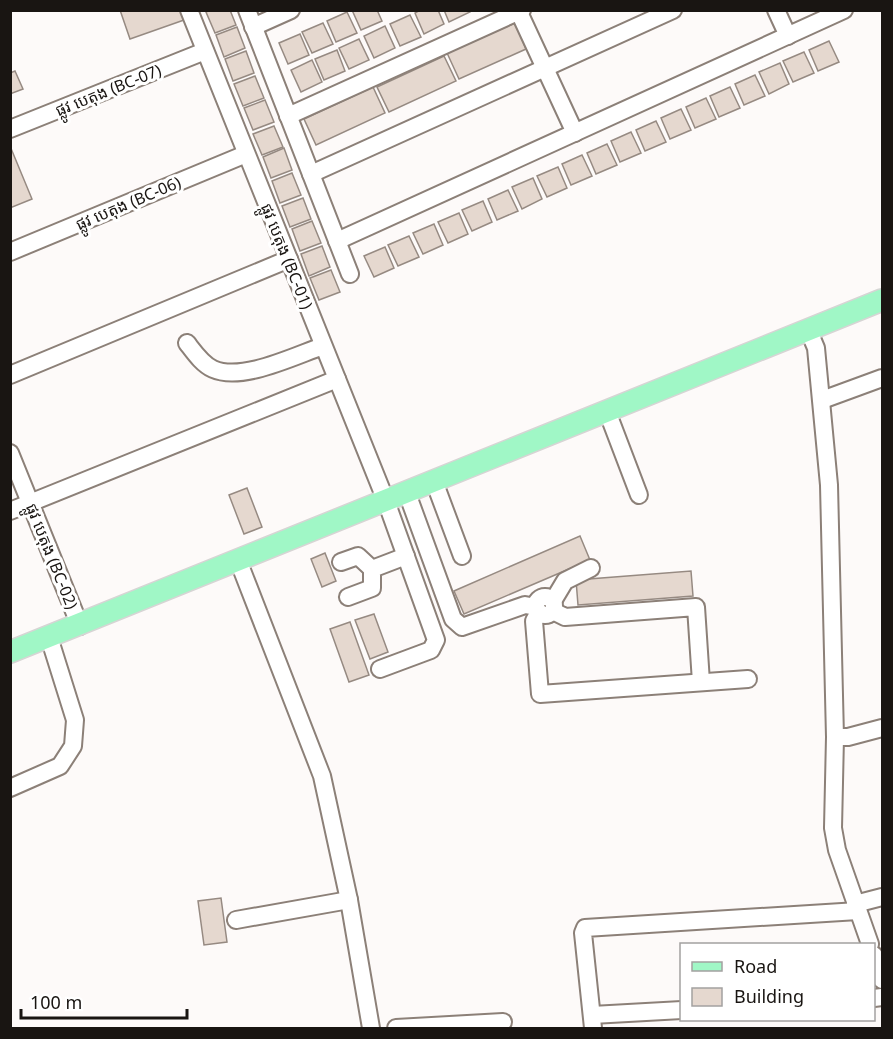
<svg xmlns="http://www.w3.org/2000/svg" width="893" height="1039" font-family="Georgia,'Noto Sans Khmer',serif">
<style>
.building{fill:#e5d8cf;stroke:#968a82;stroke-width:1.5}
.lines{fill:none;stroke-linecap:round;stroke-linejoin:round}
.minor-casing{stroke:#8c8078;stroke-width:20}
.major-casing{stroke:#d6d5d4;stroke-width:24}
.minor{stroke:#fff;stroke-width:16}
.major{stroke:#a0f7c6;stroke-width:21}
.labels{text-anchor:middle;stroke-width:6;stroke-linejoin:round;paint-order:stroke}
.street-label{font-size:16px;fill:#191512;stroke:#fff}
</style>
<rect width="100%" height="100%" fill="#fdfaf9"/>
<g class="building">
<polygon points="120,10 180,10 184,20 130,39"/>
<polygon points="210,10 230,10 236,25 215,33 206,12"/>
<polygon points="352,10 377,10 382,21 361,30"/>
<polygon points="420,10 438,10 444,24 424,34 415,13"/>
<polygon points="444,10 469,10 470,12 449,22"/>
<polygon points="347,12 357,33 336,42 327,21"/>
<polygon points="410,15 421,37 400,46 390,24"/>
<polygon points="323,23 333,44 312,53 302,32"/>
<polygon points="515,23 526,49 459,79 447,53"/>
<polygon points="385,26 395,48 374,58 364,36"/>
<polygon points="237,27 245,48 224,57 216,35"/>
<polygon points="300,34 309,55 288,64 279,43"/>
<polygon points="359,39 369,60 349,69 339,48"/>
<polygon points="829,41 839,62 818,71 809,50"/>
<polygon points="337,50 345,71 324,80 315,59"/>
<polygon points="246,51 254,73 233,81 225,59"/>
<polygon points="804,52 814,73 793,82 783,61"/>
<polygon points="444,56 456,81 389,112 377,87"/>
<polygon points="312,60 322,82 301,92 291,70"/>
<polygon points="780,63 789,84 769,94 759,72"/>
<polygon points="15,71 23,89 10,94 10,73"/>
<polygon points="755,75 765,96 744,105 735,84"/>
<polygon points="255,76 264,98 243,106 234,84"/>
<polygon points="373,87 385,113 316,145 304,119"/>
<polygon points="730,87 740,108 719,117 710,96"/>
<polygon points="706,98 716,119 695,128 686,107"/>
<polygon points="265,100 274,122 253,130 244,108"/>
<polygon points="681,109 691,130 670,139 661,118"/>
<polygon points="656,121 666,142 645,151 636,130"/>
<polygon points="274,126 283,147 262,155 253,134"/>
<polygon points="631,132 641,153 620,162 611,141"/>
<polygon points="607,144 617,165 596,174 587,153"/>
<polygon points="10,146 32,199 10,208"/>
<polygon points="284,148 292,170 271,178 263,157"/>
<polygon points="582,155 592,176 571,185 562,164"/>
<polygon points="558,167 567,188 547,197 537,176"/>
<polygon points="292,173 301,195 280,203 272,181"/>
<polygon points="533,178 542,199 522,209 512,187"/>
<polygon points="508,190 518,211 497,220 488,199"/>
<polygon points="303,198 311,219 290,227 282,206"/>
<polygon points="483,201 492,222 472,231 462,210"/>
<polygon points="459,213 468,234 448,243 438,222"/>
<polygon points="312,221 321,243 300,251 292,229"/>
<polygon points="434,224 443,245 423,254 413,233"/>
<polygon points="409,236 419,257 398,266 388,245"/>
<polygon points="322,246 330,267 309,276 301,254"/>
<polygon points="385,247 394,268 374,277 364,256"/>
<polygon points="331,270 340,292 319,300 310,278"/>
<polygon points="247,488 262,527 244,534 229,495"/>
<polygon points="580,536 590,560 464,614 454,591"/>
<polygon points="325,553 336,581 322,587 311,559"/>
<polygon points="691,571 693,596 578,605 576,580"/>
<polygon points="374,614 388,652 370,659 355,620"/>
<polygon points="350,622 369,675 349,682 330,629"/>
<polygon points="221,898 227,942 204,945 198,901"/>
</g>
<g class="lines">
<defs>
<g id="minor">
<polyline points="189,10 386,501 436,640 431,650 380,669"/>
<polyline points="247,10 350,274"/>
<polyline points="518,10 575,133"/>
<polyline points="776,10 788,36"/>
<polyline points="253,27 291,10"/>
<polyline points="288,116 522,10"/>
<polyline points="10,129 205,51"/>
<polyline points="311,174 673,10"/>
<polyline points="337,241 844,10"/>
<polyline points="10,252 246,154"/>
<polyline points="808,329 816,348 829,485 835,737 833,828 837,850 870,944"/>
<path d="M187 343C194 352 202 364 213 369 242 382 294 356 323 346"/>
<polyline points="10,375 289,259"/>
<polyline points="822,400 882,378"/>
<polyline points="607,411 639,495"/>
<polyline points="10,453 80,626"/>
<polyline points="434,481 462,556"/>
<polyline points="407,493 453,619 462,627 525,605 536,607"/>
<polyline points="10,511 337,379"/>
<polyline points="238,560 322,776 349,900 371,1028"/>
<polyline points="341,562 358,556 372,569"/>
<polyline points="348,597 372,588 372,569 406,556"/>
<circle cx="545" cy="606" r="9"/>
<polyline points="553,601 565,581 591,568"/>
<polyline points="553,611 565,617 696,607 701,682"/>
<polyline points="539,612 534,621 540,694 748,679"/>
<polyline points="835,737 848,737 882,728"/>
<polyline points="10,788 60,766 73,746 75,720 49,637"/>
<polyline points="855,904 882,897"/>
<polyline points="236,920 349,900"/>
<polyline points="874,955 882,980"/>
<polyline points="874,998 882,997"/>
<polyline points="592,1015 682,1010"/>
<polyline points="396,1028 503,1022"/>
<polyline points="593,1028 583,933 585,928 858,911"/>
</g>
<polyline id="major" points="10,652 882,300"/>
</defs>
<use href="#minor" class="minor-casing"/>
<use href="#major" class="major-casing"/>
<use href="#minor" class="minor"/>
<use href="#major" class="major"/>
</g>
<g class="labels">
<g class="street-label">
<text transform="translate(108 90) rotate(-22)" y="6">ផ្លូវ បេតុង (BC-07)</text>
<text transform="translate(128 203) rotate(-23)" y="6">ផ្លូវ បេតុង (BC-06)</text>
<text transform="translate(287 256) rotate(68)" y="6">ផ្លូវ បេតុង (BC-01)</text>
<text transform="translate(52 556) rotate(68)" y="6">ផ្លូវ បេតុង (BC-02)</text>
</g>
</g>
<rect width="893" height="1039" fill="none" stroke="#191512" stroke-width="24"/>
<rect x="680" y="943" width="195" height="78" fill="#ffffff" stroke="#a3a1a0" stroke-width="1.5"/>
<rect x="692" y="962" width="30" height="9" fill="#a0f7c6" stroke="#a3a1a0" stroke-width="1.5"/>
<text x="734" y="973" font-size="18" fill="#191512">Road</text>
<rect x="692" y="988" width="30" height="18" fill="#e5d8cf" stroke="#a3a1a0" stroke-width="1.5"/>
<text x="734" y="1003" font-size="18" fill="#191512">Building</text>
<path d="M21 1009v9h166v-9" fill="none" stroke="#191512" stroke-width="3"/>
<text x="30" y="1009" font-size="18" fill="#191512" stroke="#ffffff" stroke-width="4.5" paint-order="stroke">100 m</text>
</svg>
